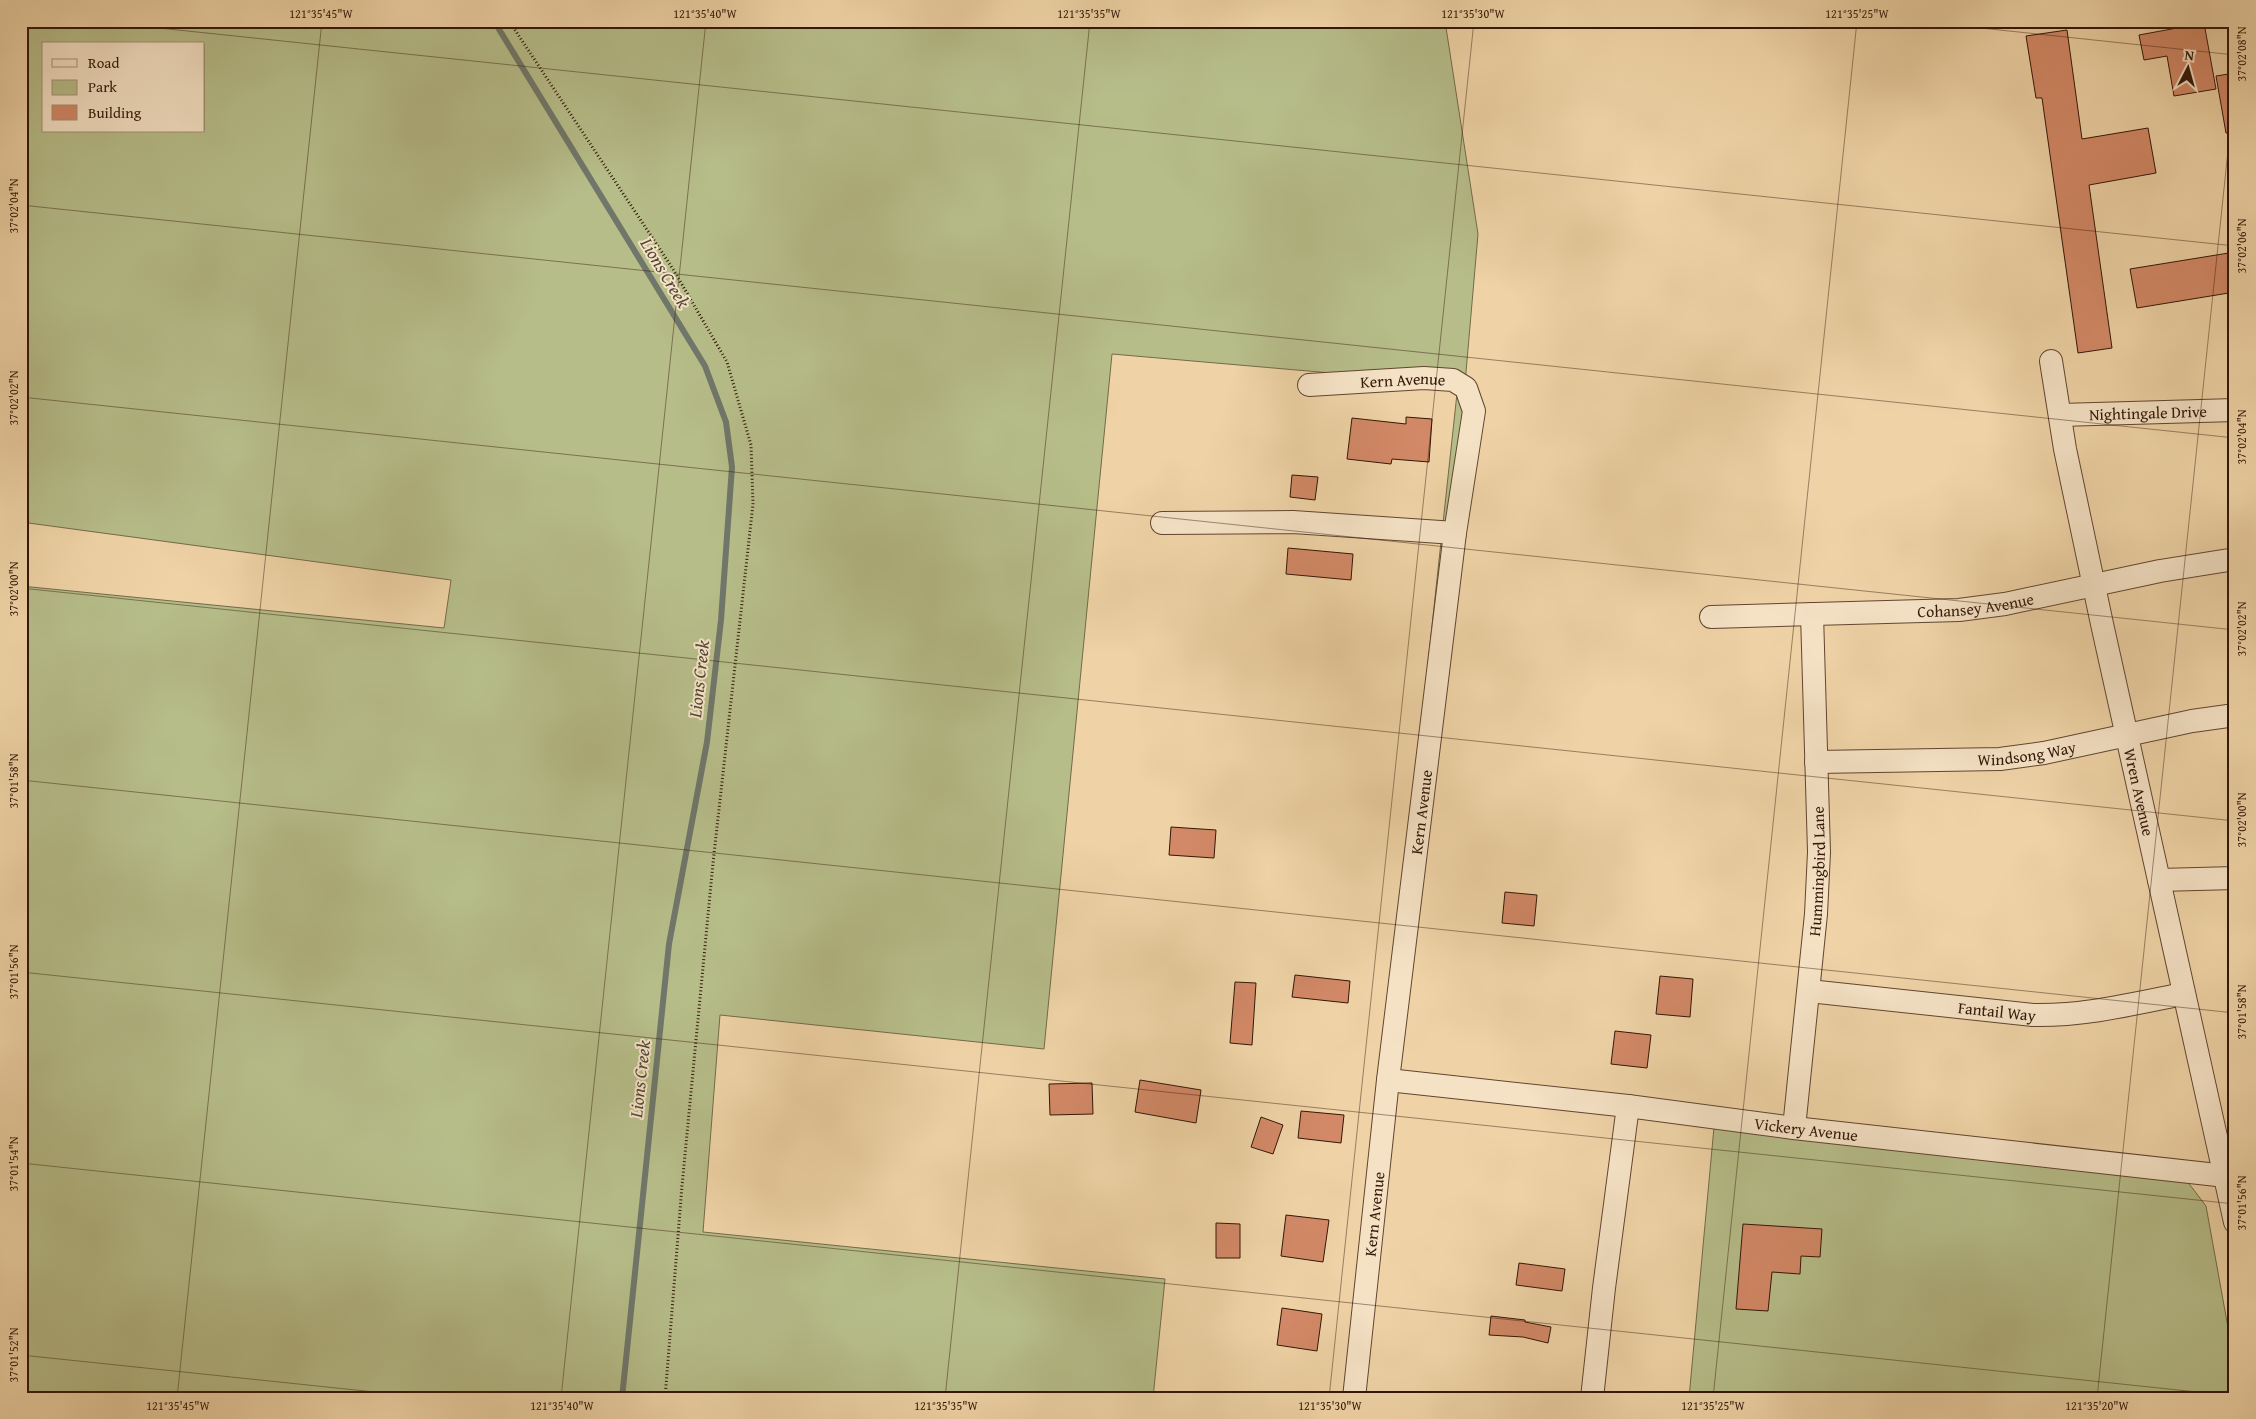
<svg xmlns="http://www.w3.org/2000/svg" width="2256" height="1419" font-family="'Gentium Book Plus',serif">
<style>
.green{fill:#b6bd89;stroke:#746a48;fill-rule:evenodd}
.lines{fill:none;stroke-linecap:round;stroke-linejoin:round}
.stream{stroke:#70776a;stroke-width:6}
.building{fill:#d38967;stroke:#321608}
.minor-casing{stroke:#614530;stroke-width:24}
.path{stroke:#321608;stroke-width:3;stroke-dasharray:1 2.5;stroke-linecap:butt}
.minor{stroke:#f5e2c5;stroke-width:22}
.ticks{fill:none;stroke:#321608;stroke-width:1;stroke-opacity:0.45}
.labels{text-anchor:middle;stroke-width:4;stroke-linejoin:round;paint-order:stroke}
.street-label{font-size:16px;fill:#321608;stroke:#f5e2c5}
.water-label{font-size:18px;font-style:italic;fill:#514639;stroke:#f5e2c5}
.neatline{fill:none;stroke:#321608;stroke-width:2}
.ticks-label{font-size:12px;text-anchor:middle;fill:#321608}
</style>
<rect width="100%" height="100%" fill="#efd3a6"/>
<filter id="stains"><feTurbulence type="fractalNoise" baseFrequency=".004" numOctaves="4"/><feColorMatrix values="0 0 0 0 .2 0 0 0 0 .09 0 0 0 0 .02 0 0 0 .5 -.17"/></filter>
<radialGradient id="worn" r=".72"><stop offset=".6" stop-color="#630" stop-opacity="0"/><stop offset="1" stop-color="#630" stop-opacity=".3"/></radialGradient>
<g class="green">
<path d="M21 21H1445L1478 234 1455 499 1383 1081 1458 384 1112 354 1044 1049 720 1015 703 1232 1165 1279 1153 1398H21V586L444 628 451 580 21 522ZM44 44H204V131H44Z"/>
<polygon points="1714,1127 2171,1160 2206,1206 2235,1366 2235,1398 1689,1398"/>
</g>
<g class="lines">
<polyline class="stream" points="494,21 705,366 726,422 732,467 721,620 707,742 669,944 622,1398"/>
</g>
<g class="building">
<polygon points="2204,23 2216,89 2174,96 2167,56 2144,60 2139,35"/>
<polygon points="2067,30 2082,139 2148,128 2156,173 2089,185 2112,348 2078,353 2042,98 2036,98 2026,36"/>
<polygon points="2235,73 2235,132 2226,133 2216,76"/>
<polygon points="2235,252 2235,292 2137,308 2130,269"/>
<polygon points="1406,417 1432,419 1429,462 1392,459 1391,464 1347,459 1352,418 1406,424"/>
<polygon points="1292,475 1318,477 1315,500 1290,497"/>
<polygon points="1288,548 1353,554 1351,580 1286,574"/>
<polygon points="1171,827 1216,830 1214,858 1169,855"/>
<polygon points="1505,892 1537,895 1534,926 1502,923"/>
<polygon points="1295,975 1350,981 1348,1003 1292,997"/>
<polygon points="1660,976 1693,979 1690,1017 1656,1014"/>
<polygon points="1235,982 1256,983 1252,1045 1230,1043"/>
<polygon points="1615,1031 1651,1035 1647,1068 1611,1064"/>
<polygon points="1140,1080 1201,1090 1196,1123 1135,1112"/>
<polygon points="1092,1083 1093,1114 1050,1115 1049,1084"/>
<polygon points="1301,1111 1344,1115 1341,1143 1298,1138"/>
<polygon points="1261,1117 1283,1125 1273,1154 1251,1147"/>
<polygon points="1286,1215 1329,1220 1323,1262 1281,1256"/>
<polygon points="1216,1223 1240,1224 1240,1258 1216,1258"/>
<polygon points="1743,1224 1822,1229 1820,1257 1801,1256 1800,1274 1772,1272 1768,1311 1736,1309"/>
<polygon points="1519,1263 1565,1269 1562,1291 1516,1285"/>
<polygon points="1282,1308 1322,1314 1317,1351 1277,1345"/>
<polygon points="1491,1316 1525,1320 1525,1322 1551,1327 1548,1343 1523,1337 1489,1335"/>
</g>
<g class="lines">
<defs>
<g id="minor">
<path id="s1" d="M2051 361 2065 449 2102 624 2235 1222"/>
<path id="s2" d="M1309 385 1424 378 1453 380 1466 388 1474 411 1455 533 1388 1080 1354 1398"/>
<path id="s3" d="M2060 415 2235 410"/>
<polyline points="1162,523 1293,522 1455,533"/>
<path id="s4" d="M1711 617 1959 610 2005 604 2160 571 2235 559"/>
<path id="s5" d="M1816 762 2000 759 2044 753 2192 721 2235 715"/>
<polyline points="2159,880 2235,878"/>
<path id="s6" d="M1809 991 2033 1015C2084 1016 2133 1004 2183 994"/>
<path id="s7" d="M1388 1080 1628 1106 1794 1128 2235 1177"/>
<path id="s8" d="M1794 1128 1816 914 1819 852 1812 614"/>
<polyline points="1592,1398 1604,1288 1628,1106"/>
</g>
</defs>
<use href="#minor" class="minor-casing"/>
<polyline class="path" points="509,21 673,269 727,362 751,445 753,504 713,863 682,1186 665,1398"/>
<use href="#minor" class="minor"/>
</g>
<path class="ticks" d="M92 21 2235 246M1915 21 2235 55M21 205 2235 438M21 397 2235 630M21 588 2235 821M21 780 2235 1013M21 972 2235 1204M21 1163 2235 1396M21 1355 432 1398M177 1398 322 21M561 1398 706 21M945 1398 1090 21M1329 1398 1474 21M1713 1398 1857 21M2097 1398 2235 84"/>
<g class="labels">
<g class="street-label">
<text dy="6" stroke="none"><textPath href="#s2" startOffset="94">Kern Avenue</textPath></text>
<text dy="6" stroke="none"><textPath href="#s3" startOffset="88">Nightingale Drive</textPath></text>
<text dy="6" stroke="none"><textPath href="#s4" startOffset="265">Cohansey Avenue</textPath></text>
<text dy="6" stroke="none"><textPath href="#s5" startOffset="211">Windsong Way</textPath></text>
<text dy="6" stroke="none"><textPath href="#s1" startOffset="440">Wren Avenue</textPath></text>
<text transform="translate(1421 812) rotate(-83)" y="6">Kern Avenue</text>
<text dy="6" stroke="none"><textPath href="#s8" startOffset="258">Hummingbird Lane</textPath></text>
<text dy="6" stroke="none"><textPath href="#s6" startOffset="189">Fantail Way</textPath></text>
<text dy="6" stroke="none"><textPath href="#s7" startOffset="421">Vickery Avenue</textPath></text>
<text transform="translate(1374 1214) rotate(-84)" y="6">Kern Avenue</text>
</g>
<g class="water-label">
<text transform="translate(665 273) rotate(59)" y="6">Lions Creek</text>
<text transform="translate(699 679) rotate(-84)" y="6">Lions Creek</text>
<text transform="translate(640 1079) rotate(-84)" y="6">Lions Creek</text>
</g>
</g>
<rect width="2256" height="1419" fill="none" stroke="#efd3a6" stroke-width="55"/>
<rect x="42" y="42" width="162" height="90" fill="#f5e2c5" stroke="#a79079"/>
<rect x="52" y="59" width="25" height="8" fill="#f5e2c5" stroke="#a79079"/>
<text x="88" y="68" font-size="15" fill="#321608">Road</text>
<rect x="52" y="80" width="25" height="15" fill="#b6bd89" stroke="#a79079"/>
<text x="88" y="92" font-size="15" fill="#321608">Park</text>
<rect x="52" y="105" width="25" height="15" fill="#d38967" stroke="#a79079"/>
<text x="88" y="118" font-size="15" fill="#321608">Building</text>
<g transform="translate(2188 68) rotate(6)" stroke="#f5e2c5" stroke-width="4" paint-order="stroke">
<path d="M0-4L9 19L0 12L-9 19Z" fill="#321608"/>
<text y="-8" font-size="14" font-weight="bold" text-anchor="middle" fill="#321608">N</text>
</g>
<rect x="28" y="28" width="2200" height="1364" class="neatline"/>
<g class="ticks-label">
<text x="321" y="18">121°35'45"W</text>
<text x="705" y="18">121°35'40"W</text>
<text x="1089" y="18">121°35'35"W</text>
<text x="1473" y="18">121°35'30"W</text>
<text x="1857" y="18">121°35'25"W</text>
<text transform="translate(2242 54) rotate(-90)" y="4">37°02'08"N</text>
<text transform="translate(14 206) rotate(-90)" y="4">37°02'04"N</text>
<text transform="translate(2242 246) rotate(-90)" y="4">37°02'06"N</text>
<text transform="translate(14 398) rotate(-90)" y="4">37°02'02"N</text>
<text transform="translate(2242 437) rotate(-90)" y="4">37°02'04"N</text>
<text transform="translate(14 589) rotate(-90)" y="4">37°02'00"N</text>
<text transform="translate(2242 629) rotate(-90)" y="4">37°02'02"N</text>
<text transform="translate(14 781) rotate(-90)" y="4">37°01'58"N</text>
<text transform="translate(2242 820) rotate(-90)" y="4">37°02'00"N</text>
<text transform="translate(14 972) rotate(-90)" y="4">37°01'56"N</text>
<text transform="translate(2242 1012) rotate(-90)" y="4">37°01'58"N</text>
<text transform="translate(14 1164) rotate(-90)" y="4">37°01'54"N</text>
<text transform="translate(2242 1203) rotate(-90)" y="4">37°01'56"N</text>
<text transform="translate(14 1355) rotate(-90)" y="4">37°01'52"N</text>
<text x="178" y="1410">121°35'45"W</text>
<text x="562" y="1410">121°35'40"W</text>
<text x="946" y="1410">121°35'35"W</text>
<text x="1330" y="1410">121°35'30"W</text>
<text x="1713" y="1410">121°35'25"W</text>
<text x="2097" y="1410">121°35'20"W</text>
</g>
<rect width="100%" height="100%" filter="url(#stains)"/>
<rect width="100%" height="100%" fill="url(#worn)"/>
</svg>
